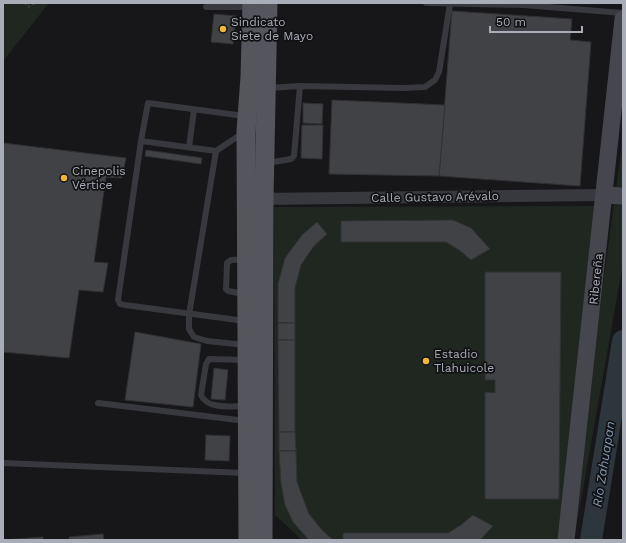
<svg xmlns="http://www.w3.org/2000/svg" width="626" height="543" font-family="'Work Sans',sans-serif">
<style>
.green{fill:#1f2720}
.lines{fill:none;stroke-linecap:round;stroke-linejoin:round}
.river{stroke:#2d353d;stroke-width:22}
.building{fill:#414246;stroke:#313135}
.path{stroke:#3e3f45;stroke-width:2;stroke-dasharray:2 3;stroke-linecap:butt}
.lane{stroke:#38393e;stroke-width:6}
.street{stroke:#38393e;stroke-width:12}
.secondary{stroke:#46474e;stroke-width:17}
.primary{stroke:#54555d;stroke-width:19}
.poi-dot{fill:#f0b638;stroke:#121214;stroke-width:1.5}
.labels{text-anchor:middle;stroke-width:3.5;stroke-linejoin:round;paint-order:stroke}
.poi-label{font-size:12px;fill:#a9adb8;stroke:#121214;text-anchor:start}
.street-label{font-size:12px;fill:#a9adb8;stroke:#121214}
.water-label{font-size:13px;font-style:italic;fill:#809ab3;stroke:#121214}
</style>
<rect width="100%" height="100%" fill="#171719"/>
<g class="green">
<polygon points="3,3 49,3 3,61"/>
<polygon points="623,88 623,263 574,540 581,445 621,153"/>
<polygon points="595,206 559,540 302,540 275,515 274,207"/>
</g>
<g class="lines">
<polyline class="river" points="591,540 623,341"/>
</g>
<g class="building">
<polygon points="452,11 572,19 570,40 591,42 580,186 439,176"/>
<polygon points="214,14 236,16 233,44 211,42"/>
<polygon points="332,100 445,105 439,176 329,174"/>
<polygon points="303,103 323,104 322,124 303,123"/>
<polygon points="302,125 323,125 322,159 301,158"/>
<polygon points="3,143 126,158 122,178 106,177 94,262 108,263 103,292 79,290 69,358 3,352"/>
<polygon points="146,150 202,158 201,164 145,156"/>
<polygon points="453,220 471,228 490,249 471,260 459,250 446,242 341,242 341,221"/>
<polygon points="317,222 327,234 314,246 301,265 295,288 295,323 278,323 278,284 285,258 302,235"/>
<polygon points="485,272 561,272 559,499 485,499 485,392 495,393 495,380 485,380"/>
<rect x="278" y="323" width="17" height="17"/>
<polygon points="135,332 201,344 193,407 125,400"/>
<polygon points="278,340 295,340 295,432 279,432"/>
<polygon points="214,368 228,370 225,400 211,399"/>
<polygon points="279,432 295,432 296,451 279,451"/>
<polygon points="206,435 230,436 229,461 205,460"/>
<polygon points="279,451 296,451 297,482 309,514 322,530 333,540 309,540 293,522 285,505 281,483"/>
<polygon points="473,515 493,526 480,540 343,540 343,533 448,533 461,525"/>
<polygon points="103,534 104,540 69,540 69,537"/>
<polygon points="43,537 43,540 3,540"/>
</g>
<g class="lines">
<polyline class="path" points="25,3 28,7 35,3"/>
<g class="lane">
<polyline points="426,3 524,5 623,13"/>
<polyline points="206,7 250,7"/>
<polyline points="269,88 300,86 403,88 425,87 435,80 439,72 450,4"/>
<polyline points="141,141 148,103 244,116"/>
<polyline points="189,147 194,110"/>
<polyline points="216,151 189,315 189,329 194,337 207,341 246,345"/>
<polyline points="267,163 291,159 294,156 300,86"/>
<polyline points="244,294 228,291 226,289 227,263 231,260 245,259"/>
<polyline points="245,321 125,305 120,304 118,300 141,141 216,151 246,131 264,129"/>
<path d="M245 360 209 359 206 364 201 395C207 410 233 406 246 406"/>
<polyline points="98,403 246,421"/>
<polyline points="3,463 245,473"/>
</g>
<polyline class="street" points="258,199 605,195"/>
<g class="secondary">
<polyline points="605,195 623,196"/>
<polyline points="566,540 623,19"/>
</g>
<g class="primary">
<polyline points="248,540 246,131 250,77 252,3"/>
<polyline points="263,540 264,199 268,3"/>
</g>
</g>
<g class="poi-dot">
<circle cx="223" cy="29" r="4"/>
<circle cx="64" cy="178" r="4"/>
<circle cx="426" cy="361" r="4"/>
</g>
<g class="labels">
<g class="poi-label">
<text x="231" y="26">Sindicato<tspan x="231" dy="14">Siete de Mayo</tspan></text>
<text x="72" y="175">Cinepolis<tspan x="72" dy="14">Vértice</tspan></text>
<text x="434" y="358">Estadio<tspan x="434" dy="14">Tlahuicole</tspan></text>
</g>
<g class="street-label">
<text transform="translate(435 197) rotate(-1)" y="4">Calle Gustavo Arévalo</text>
<text transform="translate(596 279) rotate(-84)" y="4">Ribereña</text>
</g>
<g class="water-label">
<text transform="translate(603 464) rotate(-81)" y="5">Río Zahuapan</text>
</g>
</g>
<rect width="626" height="543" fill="none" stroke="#a9adb8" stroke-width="8"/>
<path d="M490 26v6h92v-6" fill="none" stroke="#a9adb8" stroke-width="2"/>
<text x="496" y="26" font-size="12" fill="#a9adb8" stroke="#121214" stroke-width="3" paint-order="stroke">50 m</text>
</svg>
